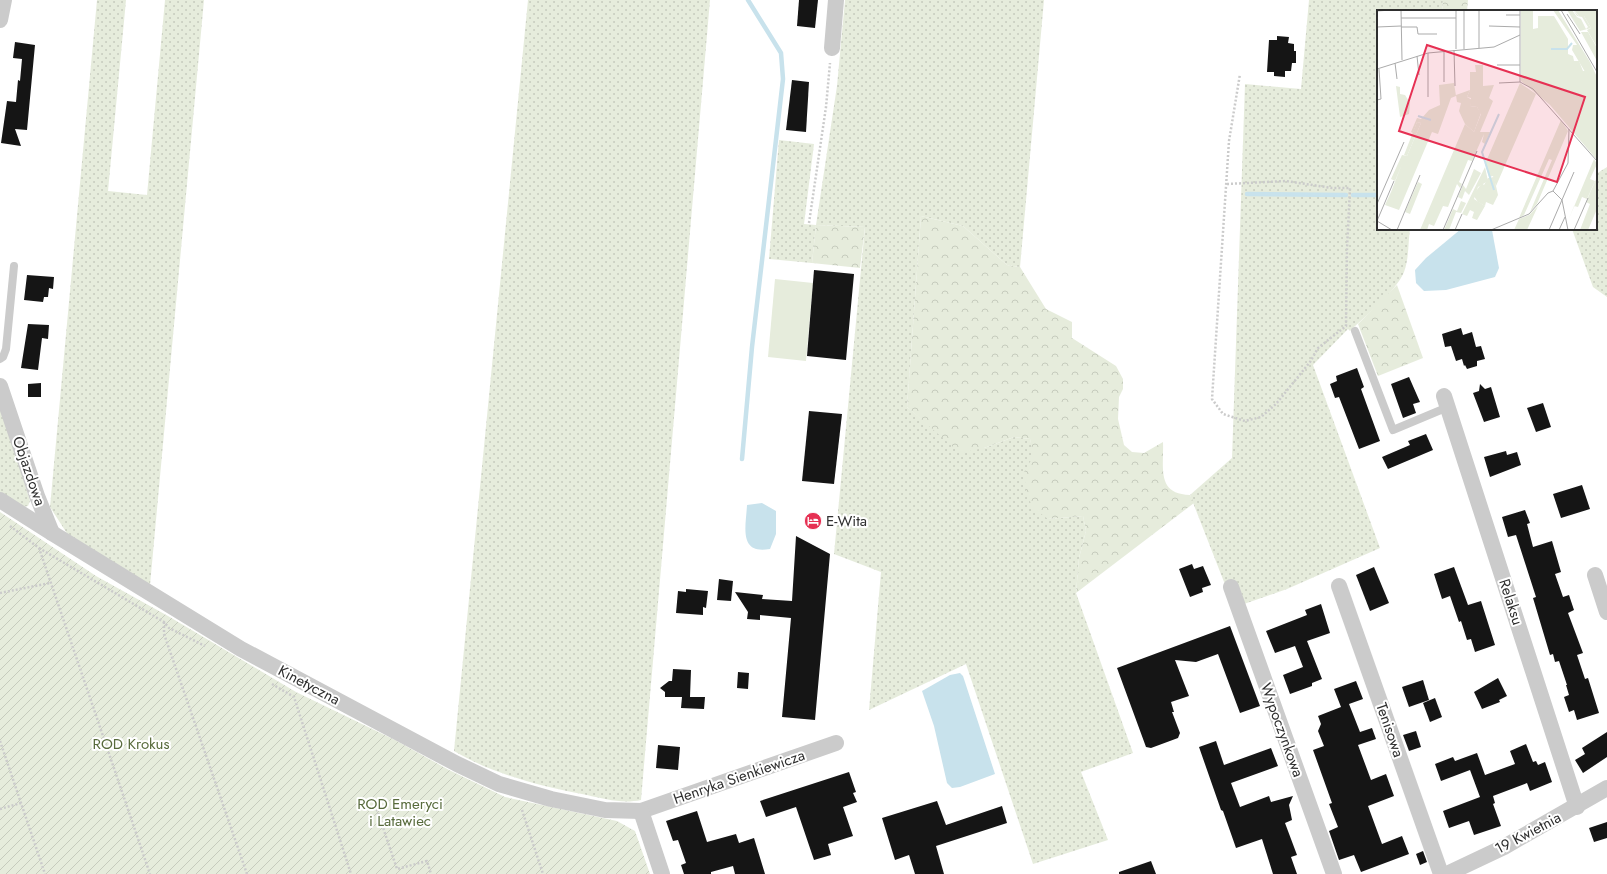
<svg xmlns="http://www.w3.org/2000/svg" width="1607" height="874" font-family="Jost,sans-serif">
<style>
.grass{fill:url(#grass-dots)}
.forest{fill:url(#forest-crowns)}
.garden{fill:url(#garden-furrows)}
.pitch{fill:#e6ecdc}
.water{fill:#c8e2ec}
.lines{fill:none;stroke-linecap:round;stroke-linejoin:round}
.stream{stroke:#c8e2ec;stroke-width:4.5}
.building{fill:#151515}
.path{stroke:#cbcbcb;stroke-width:2.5;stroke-dasharray:2 2;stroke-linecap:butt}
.service{stroke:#cbcbcb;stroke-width:8}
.minor{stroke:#cbcbcb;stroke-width:16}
.labels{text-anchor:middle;stroke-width:4;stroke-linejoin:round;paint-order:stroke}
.street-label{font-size:15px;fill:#2e2e2e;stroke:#fff}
.poi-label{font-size:15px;fill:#2e2e2e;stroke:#fff;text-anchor:start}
.park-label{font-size:15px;fill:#576a3b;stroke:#fff}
.inset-river{fill:none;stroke:#c8e2ec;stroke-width:2}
.inset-road{fill:none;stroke:#ababab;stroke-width:1}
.view{fill:#e63053;fill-opacity:0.15;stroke:#e63053;stroke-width:2}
.inset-edge{fill:none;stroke:#2e2e2e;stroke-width:2}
</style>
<defs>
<pattern id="grass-dots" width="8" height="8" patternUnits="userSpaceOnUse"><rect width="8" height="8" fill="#e6ecdc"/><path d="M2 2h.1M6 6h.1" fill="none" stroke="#c6cbbd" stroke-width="1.8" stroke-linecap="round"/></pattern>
<pattern id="forest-crowns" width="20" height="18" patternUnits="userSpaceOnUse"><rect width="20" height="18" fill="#e6ecdc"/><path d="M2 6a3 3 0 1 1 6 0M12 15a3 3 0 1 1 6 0" fill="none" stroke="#c6cbbd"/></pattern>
<pattern id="garden-furrows" width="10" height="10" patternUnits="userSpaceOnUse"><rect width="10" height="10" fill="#e6ecdc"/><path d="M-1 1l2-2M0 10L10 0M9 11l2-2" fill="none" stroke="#c6cbbd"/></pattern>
</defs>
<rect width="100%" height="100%" fill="#fff"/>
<g class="grass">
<polygon points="97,0 126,0 108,191 147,195 165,0 204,0 150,585 68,535 50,507"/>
<path d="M528 0H710L641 800C622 804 605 799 587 795 540 786 495 775 454 751Z"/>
<polygon points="845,0 1044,0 1020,267 1007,265 963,226 921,216 907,407 936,431 984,448 1014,437 1030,439 1048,519 1083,516 1086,531 1079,558 1076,593 1133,753 1081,772 1108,840 1033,864 966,664 869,710 881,572 834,554 865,227 816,225 812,263 769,259 779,140 814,144 804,224 816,225 837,86"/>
<path d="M1309 0H1443L1442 11H1378V229H1410C1408 243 1409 259 1404 272 1395 293 1366 315 1350 331L1348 329 1313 365 1380 548 1287 589 1244 604 1226 587 1190 495 1232 458 1245 84 1301 89Z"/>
<polygon points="1607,167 1607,297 1593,287 1572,229 1596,229 1596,174"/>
<polygon points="0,402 30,501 28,506 23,507 0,493"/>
</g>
<g class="forest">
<polygon points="1443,0 1468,0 1467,11 1442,11"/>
<path d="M921 216 963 226 1007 265 1020 267 1046 309 1072 322V338L1116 366 1123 379V389L1119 397 1118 419 1124 445 1132 452 1144 453 1163 442C1164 468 1156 494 1190 495L1194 503 1076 593 1079 558 1086 531 1083 516 1048 519 1032 507 1026 490 1024 472 1033 457 1030 439 1014 437 984 448 960 453 907 407Z"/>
<polygon points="816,225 865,227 860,268 812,263"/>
<polygon points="1397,285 1423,358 1378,376 1358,324"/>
</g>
<polygon class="garden" points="0,512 96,576 168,616 296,692 395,740 449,770 505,797 617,821 635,831 650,874 0,874"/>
<polygon class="pitch" points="775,279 813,283 806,361 768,357"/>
<g class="water">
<polygon points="1461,229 1492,230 1499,268 1495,277 1446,290 1424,291 1416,283 1415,270 1426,258"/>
<path d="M762 503 776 511V534L770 549C738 555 746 526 747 505Z"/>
<polygon points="960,673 963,676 995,774 960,787 952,788 947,783 934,726 922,691 950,675"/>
</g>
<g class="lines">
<g class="stream">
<polyline points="1247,194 1346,195"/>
<polyline points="1353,195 1378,195"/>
<polyline points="742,459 752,347 783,79 781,53 748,0"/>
</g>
</g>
<g class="building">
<polygon points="799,0 818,0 815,28 797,26"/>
<polygon points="1277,36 1289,37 1288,43 1294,44 1294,51 1296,51 1296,63 1292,63 1291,71 1285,71 1285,77 1274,76 1274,72 1267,72 1269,40 1277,40"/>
<polygon points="15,42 35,45 27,130 15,129 21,146 1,143 7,101 16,102 18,80 20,81 22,59 13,58"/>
<polygon points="792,80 809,82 806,132 786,130"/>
<polygon points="814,270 854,274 846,360 807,356"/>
<polygon points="27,275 54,277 53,289 49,288 48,297 44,297 43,302 24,300"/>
<polygon points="28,324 49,325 48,339 42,338 38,370 21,368"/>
<polygon points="1461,328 1463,335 1472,332 1476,347 1481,346 1485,359 1477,361 1477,366 1467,369 1465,365 1464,366 1462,359 1456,361 1451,346 1445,347 1442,334"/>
<polygon points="1357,368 1364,387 1361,389 1380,441 1359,449 1339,397 1335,398 1330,384 1337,381 1336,376"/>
<polygon points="1409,377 1420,402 1413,404 1416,413 1403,418 1391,384"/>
<polygon points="41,383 41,397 28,397 28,384"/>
<polygon points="1480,384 1485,389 1491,387 1500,417 1484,422 1473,393 1479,391"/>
<polygon points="1543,403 1551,427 1536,432 1527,408"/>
<polygon points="809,411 842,414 834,484 802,481"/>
<polygon points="1426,434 1433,450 1388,469 1382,457 1410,445 1408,441"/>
<polygon points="1506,451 1507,455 1517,452 1521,465 1490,477 1484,457"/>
<polygon points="1582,485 1590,509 1561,518 1553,494"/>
<polygon points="1525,510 1530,523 1527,524 1533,547 1552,541 1561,572 1555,574 1563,597 1569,595 1574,610 1568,613 1583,653 1577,655 1585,679 1588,678 1599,713 1577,720 1574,710 1569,712 1564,697 1569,695 1566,685 1567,685 1559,661 1555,662 1553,654 1550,655 1533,598 1536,597 1516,535 1508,537 1502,517"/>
<polygon points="796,536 830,554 815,720 782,717 791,618 760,615 760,620 747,619 748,612 735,592 763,595 762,599 792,601"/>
<polygon points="1192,564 1194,569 1203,566 1211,585 1202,588 1203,592 1190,597 1179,569"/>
<polygon points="1374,567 1389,603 1370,611 1356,575"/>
<polygon points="1454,567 1468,605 1481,601 1495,645 1475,652 1471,639 1467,640 1461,621 1459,622 1450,596 1442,599 1434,574"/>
<polygon points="719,579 733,581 731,601 717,600"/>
<polygon points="686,589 708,591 706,608 703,607 703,615 676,613 678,591 686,592"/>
<polygon points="1321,604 1330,633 1307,641 1322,679 1312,683 1312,686 1290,694 1283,675 1303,667 1295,646 1275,653 1266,631 1307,615 1305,610"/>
<polygon points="1230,626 1260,706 1240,713 1218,654 1196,662 1175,660 1189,696 1171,702 1174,712 1172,712 1180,733 1178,738 1151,748 1146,747 1117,668"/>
<polygon points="673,669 691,670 690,697 705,697 704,709 681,708 682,697 665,697 665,692 660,688 669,681 672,681"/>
<polygon points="738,672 749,673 748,689 737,688"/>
<polygon points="1498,678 1507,696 1499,700 1500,702 1482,709 1474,692"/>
<polygon points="1423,680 1429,700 1409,707 1402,687"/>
<polygon points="1356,681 1363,699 1349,704 1360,732 1372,728 1376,739 1358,745 1371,780 1386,774 1394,796 1368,806 1382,844 1402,836 1409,854 1361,872 1354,855 1339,860 1329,831 1338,827 1329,804 1332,803 1313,750 1324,746 1318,731 1321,724 1318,716 1341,707 1334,689"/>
<polygon points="1435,698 1442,717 1430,722 1423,703"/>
<polygon points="1416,731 1421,747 1409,751 1403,735"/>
<polygon points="1607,732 1607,757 1583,773 1575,760 1585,754 1582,748"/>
<polygon points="1216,741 1224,765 1271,748 1278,766 1231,783 1240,807 1269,796 1271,802 1293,796 1289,805 1292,820 1285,823 1297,855 1291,857 1297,874 1273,874 1262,839 1236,848 1223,811 1221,810 1199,747"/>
<polygon points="1526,744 1533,762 1536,761 1538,765 1545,762 1552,782 1530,791 1527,783 1493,796 1495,803 1493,804 1501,826 1474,835 1469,821 1449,828 1443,811 1480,797 1470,770 1441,781 1435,764 1453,757 1455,761 1477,753 1485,775 1515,764 1510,751"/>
<polygon points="658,745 680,747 678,770 656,768"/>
<polygon points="849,772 856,792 853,793 857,802 843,807 853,836 828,844 831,855 814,860 796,807 766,817 760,801"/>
<polygon points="937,801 946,825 1002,806 1007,823 936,846 944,874 915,874 909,855 895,860 882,818"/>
<polygon points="697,811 707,842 736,834 739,843 754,838 765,874 735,874 733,866 711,872 711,874 684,874 681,865 686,863 678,840 673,841 666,821"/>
<polygon points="1607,822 1607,838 1594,842 1589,828"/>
<polygon points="1423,851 1427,862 1420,865 1416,854"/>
<polygon points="1151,861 1156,874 1119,874 1119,872"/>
</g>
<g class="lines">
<g class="path">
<polyline points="1227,184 1286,181 1332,188 1350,188 1347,249 1346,326 1318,348 1310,362 1276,404 1261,417 1245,421 1223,414 1212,399 1229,141 1240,74"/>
<polyline points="809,223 826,107 830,63"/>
<polyline points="10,526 39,548 150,874"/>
<polyline points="39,548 164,622 169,628 205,646"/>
<polyline points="0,593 50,583"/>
<polyline points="164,622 164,634 247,874"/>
<polyline points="272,684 294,697 351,874"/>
<polyline points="0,741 45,874"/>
<polyline points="373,798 397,869 427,861 431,874"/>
<polyline points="0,809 21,803"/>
<polyline points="522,810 543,874"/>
</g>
<g class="service">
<polyline points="1355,331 1393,430 1448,407"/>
<polyline points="0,359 3,357 6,349 14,266"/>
</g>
<g class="minor">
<polyline points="0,20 4,0"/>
<polyline points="832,48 836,0"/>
<polyline points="0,386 37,496 52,533"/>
<polyline points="1444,396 1577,807"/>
<polyline points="0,500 52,533 241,649 457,764 499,784 551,799 605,810 641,811 836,743"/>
<polyline points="1595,575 1607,612"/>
<polyline points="1339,586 1441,874"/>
<polyline points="1231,587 1334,874"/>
<polyline points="641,811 662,874"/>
<polyline points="1447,874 1504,847 1607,788"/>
</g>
</g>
<defs>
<symbol id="hotel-disc" viewBox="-11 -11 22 22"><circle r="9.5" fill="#e63053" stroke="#fff"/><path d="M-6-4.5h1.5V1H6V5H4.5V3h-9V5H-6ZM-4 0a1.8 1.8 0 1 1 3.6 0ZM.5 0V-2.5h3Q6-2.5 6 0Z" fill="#fff"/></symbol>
</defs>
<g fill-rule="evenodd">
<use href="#hotel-disc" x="803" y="511" width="20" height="20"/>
</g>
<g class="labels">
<g class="street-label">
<text transform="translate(29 471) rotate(71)" y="5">Objazdowa</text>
<text transform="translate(1511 602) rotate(72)" y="5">Relaksu</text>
<text transform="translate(309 685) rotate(28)" y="5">Kinetyczna</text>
<text transform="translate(1282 730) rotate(70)" y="5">Wypoczynkowa</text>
<text transform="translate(1390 730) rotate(71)" y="5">Tenisowa</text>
<text transform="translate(739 777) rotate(-19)" y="5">Henryka Sienkiewicza</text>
<text transform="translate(1528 833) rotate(-28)" y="5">19 Kwietnia</text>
</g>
<g class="poi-label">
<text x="826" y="526">E-Wita</text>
</g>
<g class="park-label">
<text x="131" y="749">ROD Krokus</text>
<text x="400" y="809">ROD Emeryci<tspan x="400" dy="17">i Latawiec</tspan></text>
</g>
</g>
<g transform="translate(1377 10)">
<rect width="220" height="220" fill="#fff"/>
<path d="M176 0H181L213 52 220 67V82L195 40 196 35H200ZM190 0H195L200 7 204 9 209 19 211 17 205 7 200 6 196 0 202 6H207L214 18 203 21ZM204 22H211L219 36 220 51ZM98 55H106V76L117 75 112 88 116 91 103 122H113L108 134 105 132 107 124 95 151 91 150 82 172 85 174 83 178 80 174 71 197 66 196 57 216 52 214 50 220H43L88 114 97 122 104 104 100 97 93 96 94 88 90 87 93 80V62H99ZM77 73 79 86 74 88 61 124 55 122 22 200 8 195 14 182 25 154 18 171 14 169 25 145 30 146 44 113 40 112 36 123 34 122 40 108 44 109 52 100 63 95 62 75ZM143 73 159 84 119 176 116 166 112 167 108 154ZM19 76 23 77V84L28 85 33 93 32 104 23 107ZM184 110 191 121 160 194 153 202 175 150 172 149 147 205 142 208ZM217 149 220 154 213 169 218 171 210 189 205 187 201 197 197 196 191 211ZM108 157 111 171 101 177 97 189 108 196 100 210 95 208 97 202 93 200 90 206 85 204ZM97 159 104 163 92 185 88 181 85 189 81 187 86 175 89 179ZM220 167V199L211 220H203L213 194 209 192ZM41 172 45 174 33 204 28 202ZM84 191 89 193 84 203 79 202 72 220H67L76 199 80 201ZM161 196 150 220H137L142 209 152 205Z" fill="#e6ecdc"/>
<path d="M93 80 90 87 95 90 93 96 100 97 104 103 97 122 88 114 82 101 84 93 80 92 79 85ZM40 112 44 113 30 146 27 145Z" fill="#e6ecdc"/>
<path d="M117 167 121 185 116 195 109 192 108 196 101 192 96 185 105 173 107 175 111 168Z" fill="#e6ecdc"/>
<path d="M144 0H156V19L161 18V6H177L191 29V44L196 46 197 51H202L206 61H210L220 82V150L173 95 144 71ZM197 0H220V37L210 20 214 18 207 6H202Z" fill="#e6ecdc"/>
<path class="inset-river" d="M174 39H190L195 33M41 106 54 110M117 180 105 142 122 104"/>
<path class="inset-road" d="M24 0 25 50M79 0V39M143 0V72M184 0 220 62M0 1 14 0M190 4 203 24M129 5H143M24 8H79M112 16 143 17M0 17 24 16M24 17H40L41 24H60M102 38V0M87 39V0M67 40V72M77 40 78 76M40 46 42 65M18 53 20 69M120 55H143M0 59 51 43 117 37 143 25M122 73 143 72 156 79 220 151M51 87V43M0 90 4 89 2 59M0 194 27 132M15 220 0 211 17 171M20 220 43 165M66 220 100 141M78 220 85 204M114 220 152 204 171 183 176 181M172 220 197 162M182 220 188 207M191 220 185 190 176 181 191 153 192 119M197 220 211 188"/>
<path class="view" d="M50 35 208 87 180 172 22 121Z"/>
<rect width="220" height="220" class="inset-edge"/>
</g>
</svg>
